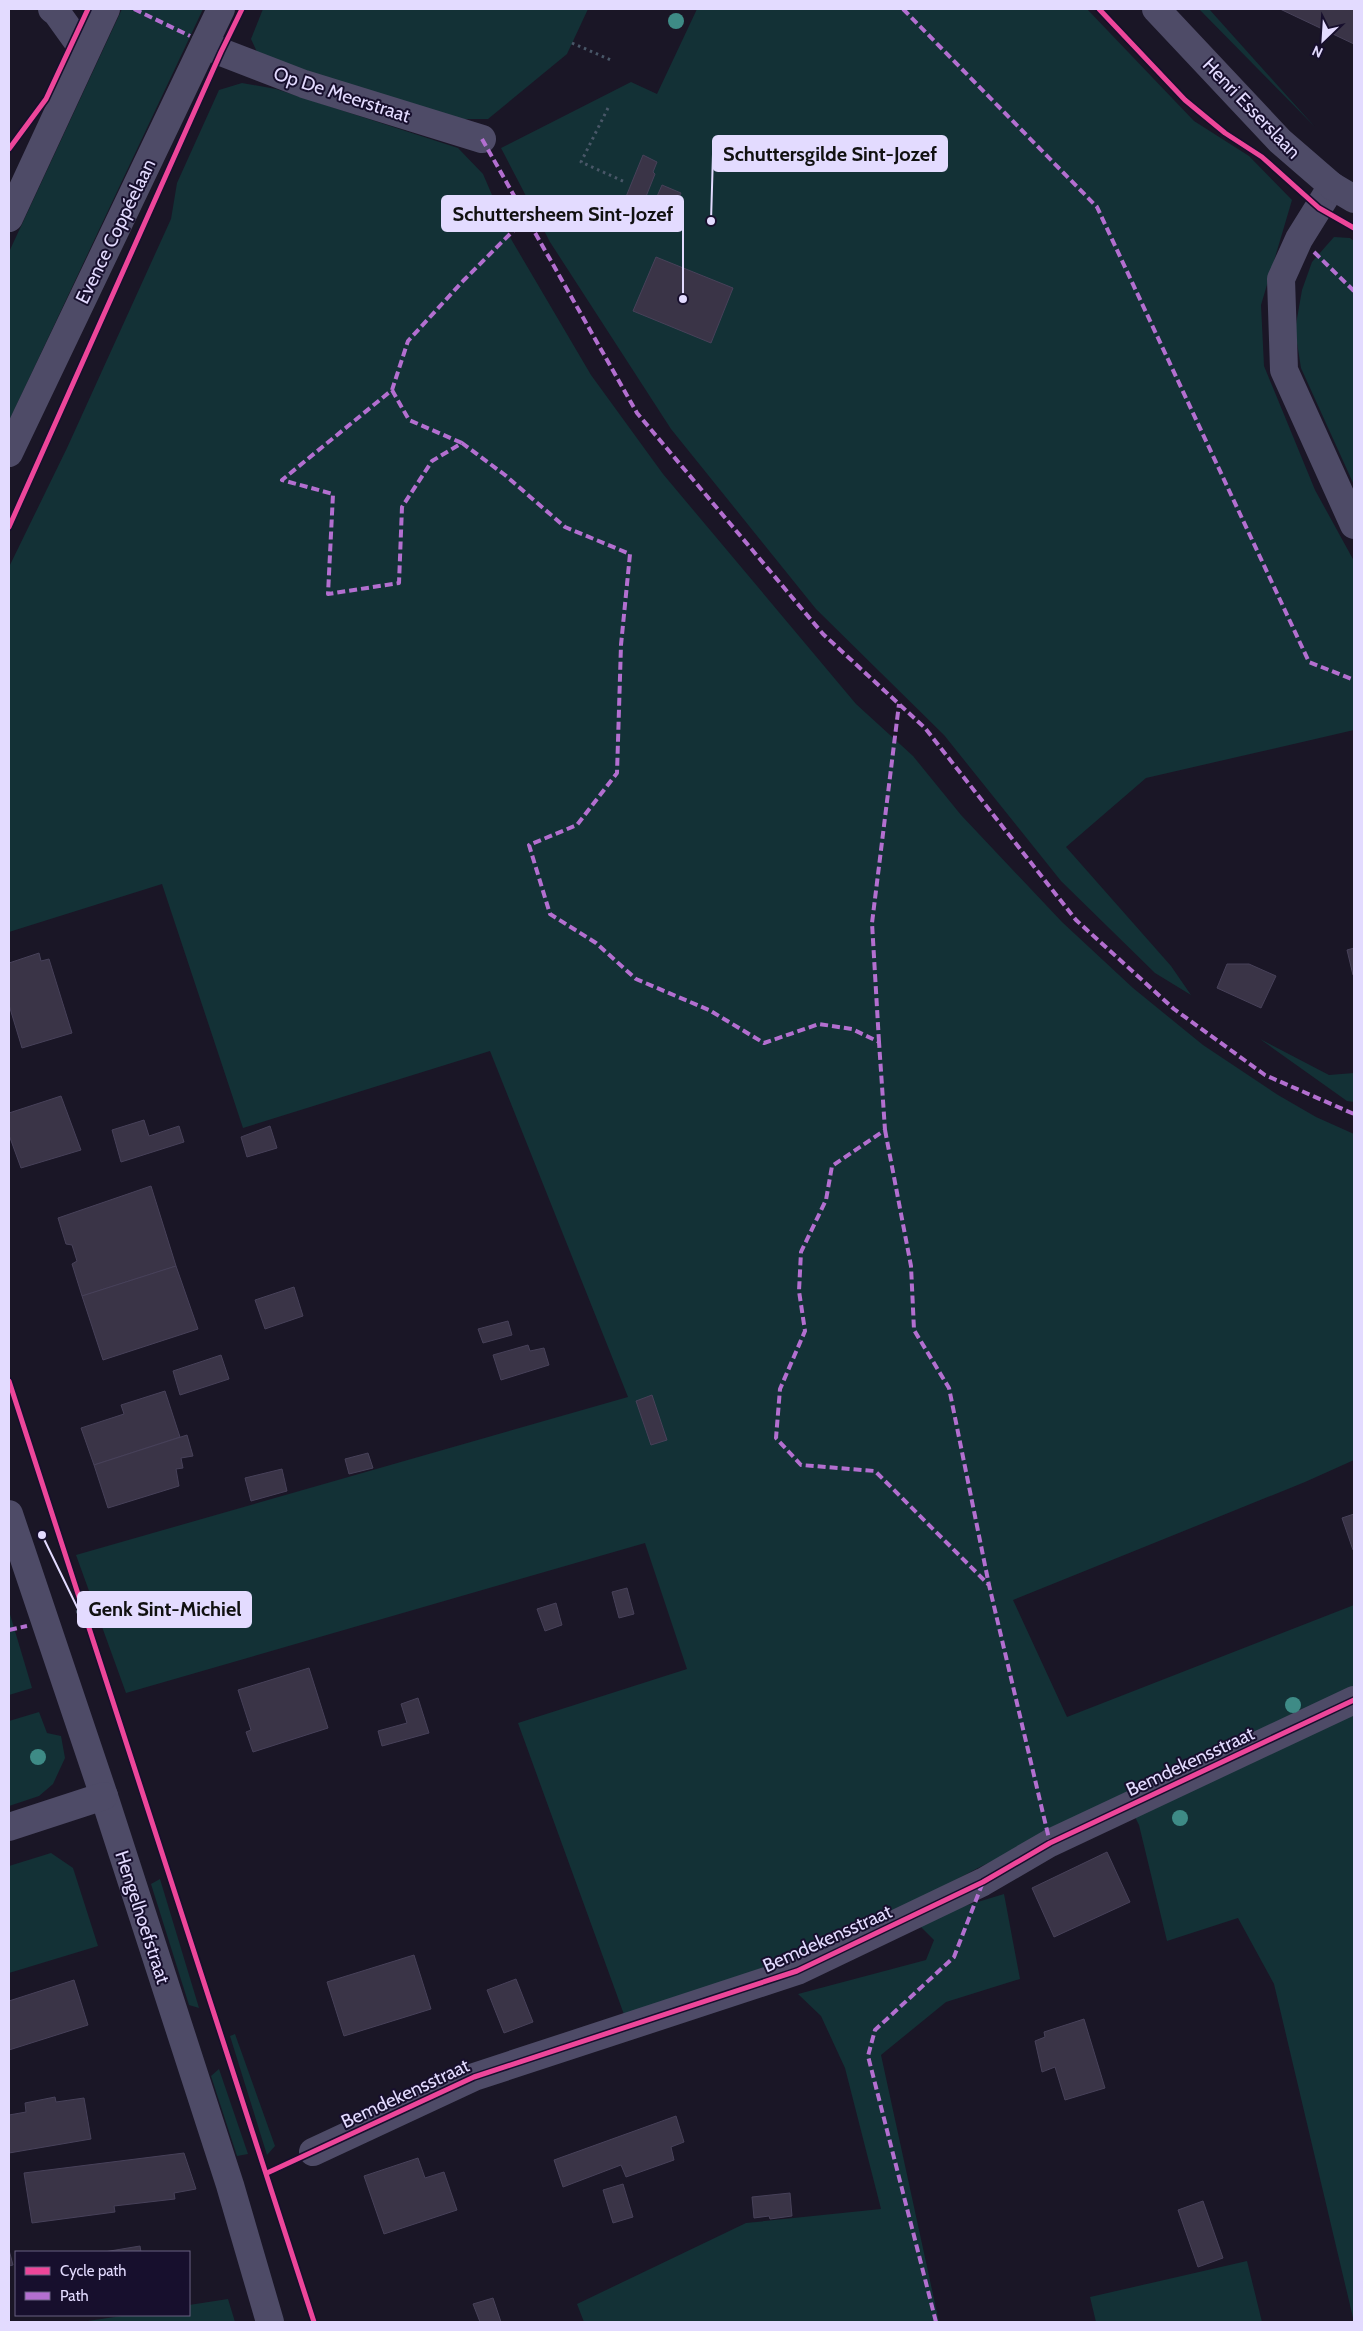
<svg xmlns="http://www.w3.org/2000/svg" width="1363" height="2331" font-family="Cabin,sans-serif">
<style>
.green{fill:#133136}
.building{fill:#3a3447;stroke:#474159}
.lines{fill:none;stroke-linecap:round;stroke-linejoin:round}
.path{stroke:#495768;stroke-width:3;stroke-dasharray:2.5 4;stroke-linecap:butt}
.minor{stroke:#4e4b67;stroke-width:28}
.tertiary{stroke:#4e4b67;stroke-width:28}
.quiet{stroke:#b36fd0;stroke-width:4;stroke-dasharray:8 4;stroke-linecap:butt}
.cycleway-casing{stroke:#170f2d;stroke-width:8}
.cycleway{stroke:#ed469a;stroke-width:5}
.tree{fill:#3e8b86}
.labels{text-anchor:middle;stroke-width:4;stroke-linejoin:round;paint-order:stroke}
.street-label{font-size:19px;fill:#e3dbff;stroke:#170f2d}
.leader{fill:none;stroke:#e3dbff;stroke-width:2}
.callout-dot{fill:#e3dbff;stroke:#170f2d;stroke-width:2}
.callout{fill:#e3dbff;stroke:#e3dbff;stroke-width:2}
.callout-label{font-size:20px;text-anchor:middle;font-weight:bold;fill:#111}
</style>
<rect width="100%" height="100%" fill="#1a1626"/>
<g class="green">
<polygon points="122,9 203,9 9,421 9,252"/>
<polygon points="263,9 588,9 567,54 488,119 449,119 274,60 257,52 251,39"/>
<polygon points="697,9 1087,9 1194,121 1249,156 1292,200 1261,305 1264,366 1315,490 1354,561 1354,730 1146,778 1066,847 1171,966 1191,995 1155,973 1061,881 944,735 816,609 671,429 550,242 501,148 631,82 657,94"/>
<polygon points="1199,9 1209,9 1315,127"/>
<polygon points="242,83 276,89 458,148 483,174 511,239 591,375 663,474 856,704 913,756 961,815 1062,922 1133,988 1203,1045 1278,1095 1316,1117 1354,1134 1354,1460 1305,1482 1013,1600 1067,1717 1354,1605 1354,1695 1059,1828 976,1869 805,1960 626,2020 518,1723 687,1669 645,1543 126,1693 76,1555 628,1397 490,1051 243,1128 162,884 9,932 9,567 67,448 171,219 177,183 219,90"/>
<polygon points="1334,237 1350,238 1354,241 1354,485 1301,368 1295,330 1302,290 1312,262"/>
<polygon points="1260,1039 1329,1075 1354,1073 1354,1102 1347,1101"/>
<polygon points="9,1611 32,1688 9,1695"/>
<polygon points="1354,1711 1354,2322 1274,1984 1238,1918 1167,1941 1139,1825 1132,1811"/>
<polygon points="39,1712 47,1733 61,1736 65,1758 53,1784 39,1796 9,1806 9,1721"/>
<polygon points="51,1853 73,1868 98,1946 9,1973 9,1866"/>
<polygon points="160,1879 199,2008 189,2005 151,1884"/>
<polygon points="1004,1894 1020,1979 946,2002 881,2055 939,2322 584,2322 577,2304 746,2223 881,2209 845,2068 821,2016 798,1994 926,1960 934,1940 915,1921"/>
<polygon points="235,2034 275,2146 267,2155 230,2036"/>
<polygon points="219,2069 248,2154 237,2156 211,2076"/>
<polygon points="1247,2261 1262,2322 1096,2322 1090,2297"/>
<polygon points="228,2299 235,2322 81,2322 128,2315 189,2315 189,2305"/>
</g>
<g class="building">
<polygon points="1280,9 1354,9 1354,44"/>
<polygon points="643,155 657,162 653,172 655,174 643,204 640,203 635,215 621,209"/>
<polygon points="662,185 681,193 679,197 683,199 677,211 655,201"/>
<polygon points="656,257 733,288 711,343 633,311"/>
<polygon points="1354,948 1354,975 1353,975 1347,950"/>
<polygon points="39,953 41,961 49,959 72,1033 22,1048 9,1005 9,963"/>
<polygon points="1227,964 1249,964 1276,976 1261,1008 1217,988"/>
<polygon points="61,1096 81,1150 21,1168 9,1135 9,1113"/>
<polygon points="144,1120 149,1136 179,1126 184,1142 121,1162 112,1130"/>
<polygon points="270,1126 277,1148 247,1157 241,1137"/>
<polygon points="151,1186 176,1266 82,1296 72,1264 77,1261 72,1245 66,1244 58,1218"/>
<polygon points="176,1266 198,1329 103,1360 82,1296"/>
<polygon points="294,1287 303,1316 265,1329 255,1300"/>
<polygon points="508,1321 512,1335 483,1343 478,1329"/>
<polygon points="528,1345 530,1351 544,1348 549,1365 501,1380 493,1355"/>
<polygon points="221,1355 229,1379 180,1395 173,1371"/>
<polygon points="165,1391 180,1437 94,1465 81,1428 124,1414 121,1405"/>
<polygon points="652,1395 667,1440 651,1445 636,1401"/>
<polygon points="187,1435 193,1456 181,1458 183,1468 176,1469 179,1486 108,1508 94,1465"/>
<polygon points="368,1453 373,1468 349,1474 345,1459"/>
<polygon points="282,1469 287,1491 251,1501 245,1478"/>
<polygon points="1354,1514 1354,1550 1353,1550 1342,1518"/>
<polygon points="627,1588 634,1614 619,1618 612,1592"/>
<polygon points="556,1603 562,1625 545,1631 537,1609"/>
<polygon points="309,1668 328,1728 253,1752 246,1732 251,1730 238,1690"/>
<polygon points="418,1698 429,1733 382,1746 378,1731 407,1723 401,1704"/>
<polygon points="1107,1852 1130,1902 1054,1937 1032,1888"/>
<polygon points="414,1955 431,2009 344,2036 327,1982"/>
<polygon points="516,1979 533,2022 504,2033 487,1990"/>
<polygon points="74,1980 88,2025 9,2050 9,2001"/>
<polygon points="1084,2019 1105,2088 1065,2100 1055,2067 1042,2072 1035,2041 1045,2037 1044,2032"/>
<polygon points="55,2097 56,2102 84,2098 91,2139 9,2153 9,2115 26,2112 25,2103"/>
<polygon points="676,2116 684,2142 671,2147 674,2160 626,2177 621,2165 563,2187 554,2160"/>
<polygon points="184,2153 196,2189 174,2193 175,2199 114,2206 115,2212 32,2223 24,2173"/>
<polygon points="418,2158 425,2178 444,2172 457,2210 384,2234 364,2176"/>
<polygon points="623,2184 633,2217 613,2223 603,2190"/>
<polygon points="790,2193 792,2216 770,2219 769,2216 754,2218 752,2197"/>
<polygon points="1203,2201 1223,2258 1198,2267 1178,2210"/>
<polygon points="140,2246 141,2252 104,2252"/>
<polygon points="9,2250 13,2265 9,2266"/>
<polygon points="493,2298 501,2322 480,2322 473,2304"/>
</g>
<g class="lines">
<g class="path">
<polyline points="572,43 613,61"/>
<polyline points="608,108 581,162 625,182"/>
<polyline points="76,1612 85,1610"/>
</g>
<g class="minor">
<polyline points="52,9 57,13 85,52"/>
<polyline points="205,43 221,52 304,84 482,139"/>
<polyline points="1332,186 1299,239 1281,279 1284,370 1354,525"/>
<polyline points="9,1514 104,1796 230,2185 270,2322"/>
<polyline points="9,1827 104,1796"/>
<polyline points="313,2152 474,2077 797,1971 983,1882 1050,1843 1354,1700"/>
</g>
<g class="tertiary">
<polyline points="1156,9 1280,141 1332,186 1354,199"/>
<polyline points="9,218 106,9"/>
<polyline points="9,453 221,9"/>
</g>
<g class="quiet">
<polyline points="134,9 190,36"/>
<polyline points="903,9 1097,207 1309,662 1354,680"/>
<polyline points="482,139 637,413 823,634 925,728 1076,920 1174,1009 1265,1075 1354,1114"/>
<polyline points="527,217 463,281 408,341 392,390 282,480 333,494 328,594 399,583 402,507 432,461 462,443 505,475 565,527 630,554 621,645 617,773 577,825 529,845 550,914 596,943 636,979 709,1010 764,1043 819,1024 852,1029 879,1042 885,1130 832,1166 826,1200 801,1252 799,1291 805,1331 780,1389 776,1438 801,1465 875,1471 989,1585 1050,1843"/>
<polyline points="1314,252 1354,291"/>
<polyline points="392,390 409,420 462,443"/>
<polyline points="879,1042 872,923 899,704"/>
<polyline points="885,1130 911,1266 914,1330 949,1388 989,1585"/>
<polyline points="9,1630 27,1626"/>
<polyline points="936,2322 868,2056 875,2030 954,1957 983,1882"/>
</g>
<defs>
<g id="cycleway">
<polyline points="1099,9 1185,100 1225,133 1262,157 1319,208 1354,228"/>
<polyline points="9,149 46,99 88,9"/>
<polyline points="9,527 221,52 242,9"/>
<polyline points="9,1381 314,2322"/>
<polyline points="267,2173 474,2077 797,1971 983,1882 1050,1843 1354,1700"/>
</g>
</defs>
<use href="#cycleway" class="cycleway-casing"/>
<use href="#cycleway" class="cycleway"/>
</g>
<g class="tree">
<circle cx="676" cy="21" r="8"/>
<circle cx="1293" cy="1705" r="8"/>
<circle cx="38" cy="1757" r="8"/>
<circle cx="1180" cy="1818" r="8"/>
</g>
<g class="labels">
<g class="street-label">
<text transform="translate(342 94) rotate(18)" y="7">Op De Meerstraat</text>
<text transform="translate(1252 108) rotate(46)" y="7">Henri Esserslaan</text>
<text transform="translate(115 231) rotate(-64)" y="7">Evence Coppéelaan</text>
<text transform="translate(1190 1761) rotate(-25)" y="7">Bemdekensstraat</text>
<text transform="translate(143 1917) rotate(72)" y="7">Hengelhoefstraat</text>
<text transform="translate(827 1938) rotate(-24)" y="7">Bemdekensstraat</text>
<text transform="translate(405 2093) rotate(-25)" y="7">Bemdekensstraat</text>
</g>
</g>
<path class="leader" d="M711 221L713 154M683 299L683 214M42 1535L78 1609"/>
<g class="callout-dot">
<circle cx="711" cy="221" r="5"/>
<circle cx="683" cy="299" r="5"/>
<circle cx="42" cy="1535" r="5"/>
</g>
<g class="callout">
<rect x="713" y="136" width="234" height="35" rx="5"/>
<rect x="442" y="196" width="241" height="35" rx="5"/>
<rect x="78" y="1592" width="173" height="35" rx="5"/>
</g>
<g class="callout-label">
<text x="830" y="161">Schuttersgilde Sint-Jozef</text>
<text x="563" y="221">Schuttersheem Sint-Jozef</text>
<text x="165" y="1616">Genk Sint-Michiel</text>
</g>
<rect width="1363" height="2331" fill="none" stroke="#e3dbff" stroke-width="20"/>
<rect x="15" y="2251" width="175" height="65" fill="#170f2d" stroke="#696181"/>
<rect x="25" y="2267" width="25" height="8" fill="#ed469a" stroke="#696181"/>
<text x="60" y="2276" font-size="15" fill="#e3dbff">Cycle path</text>
<rect x="25" y="2292" width="25" height="8" fill="#b36fd0" stroke="#696181"/>
<text x="60" y="2301" font-size="15" fill="#e3dbff">Path</text>
<g transform="translate(1323 40) rotate(205)" stroke="#170f2d" stroke-width="4" paint-order="stroke">
<path d="M0-4L9 19L0 12L-9 19Z" fill="#e3dbff"/>
<text y="-8" font-size="14" font-weight="bold" text-anchor="middle" fill="#e3dbff">N</text>
</g>
</svg>
